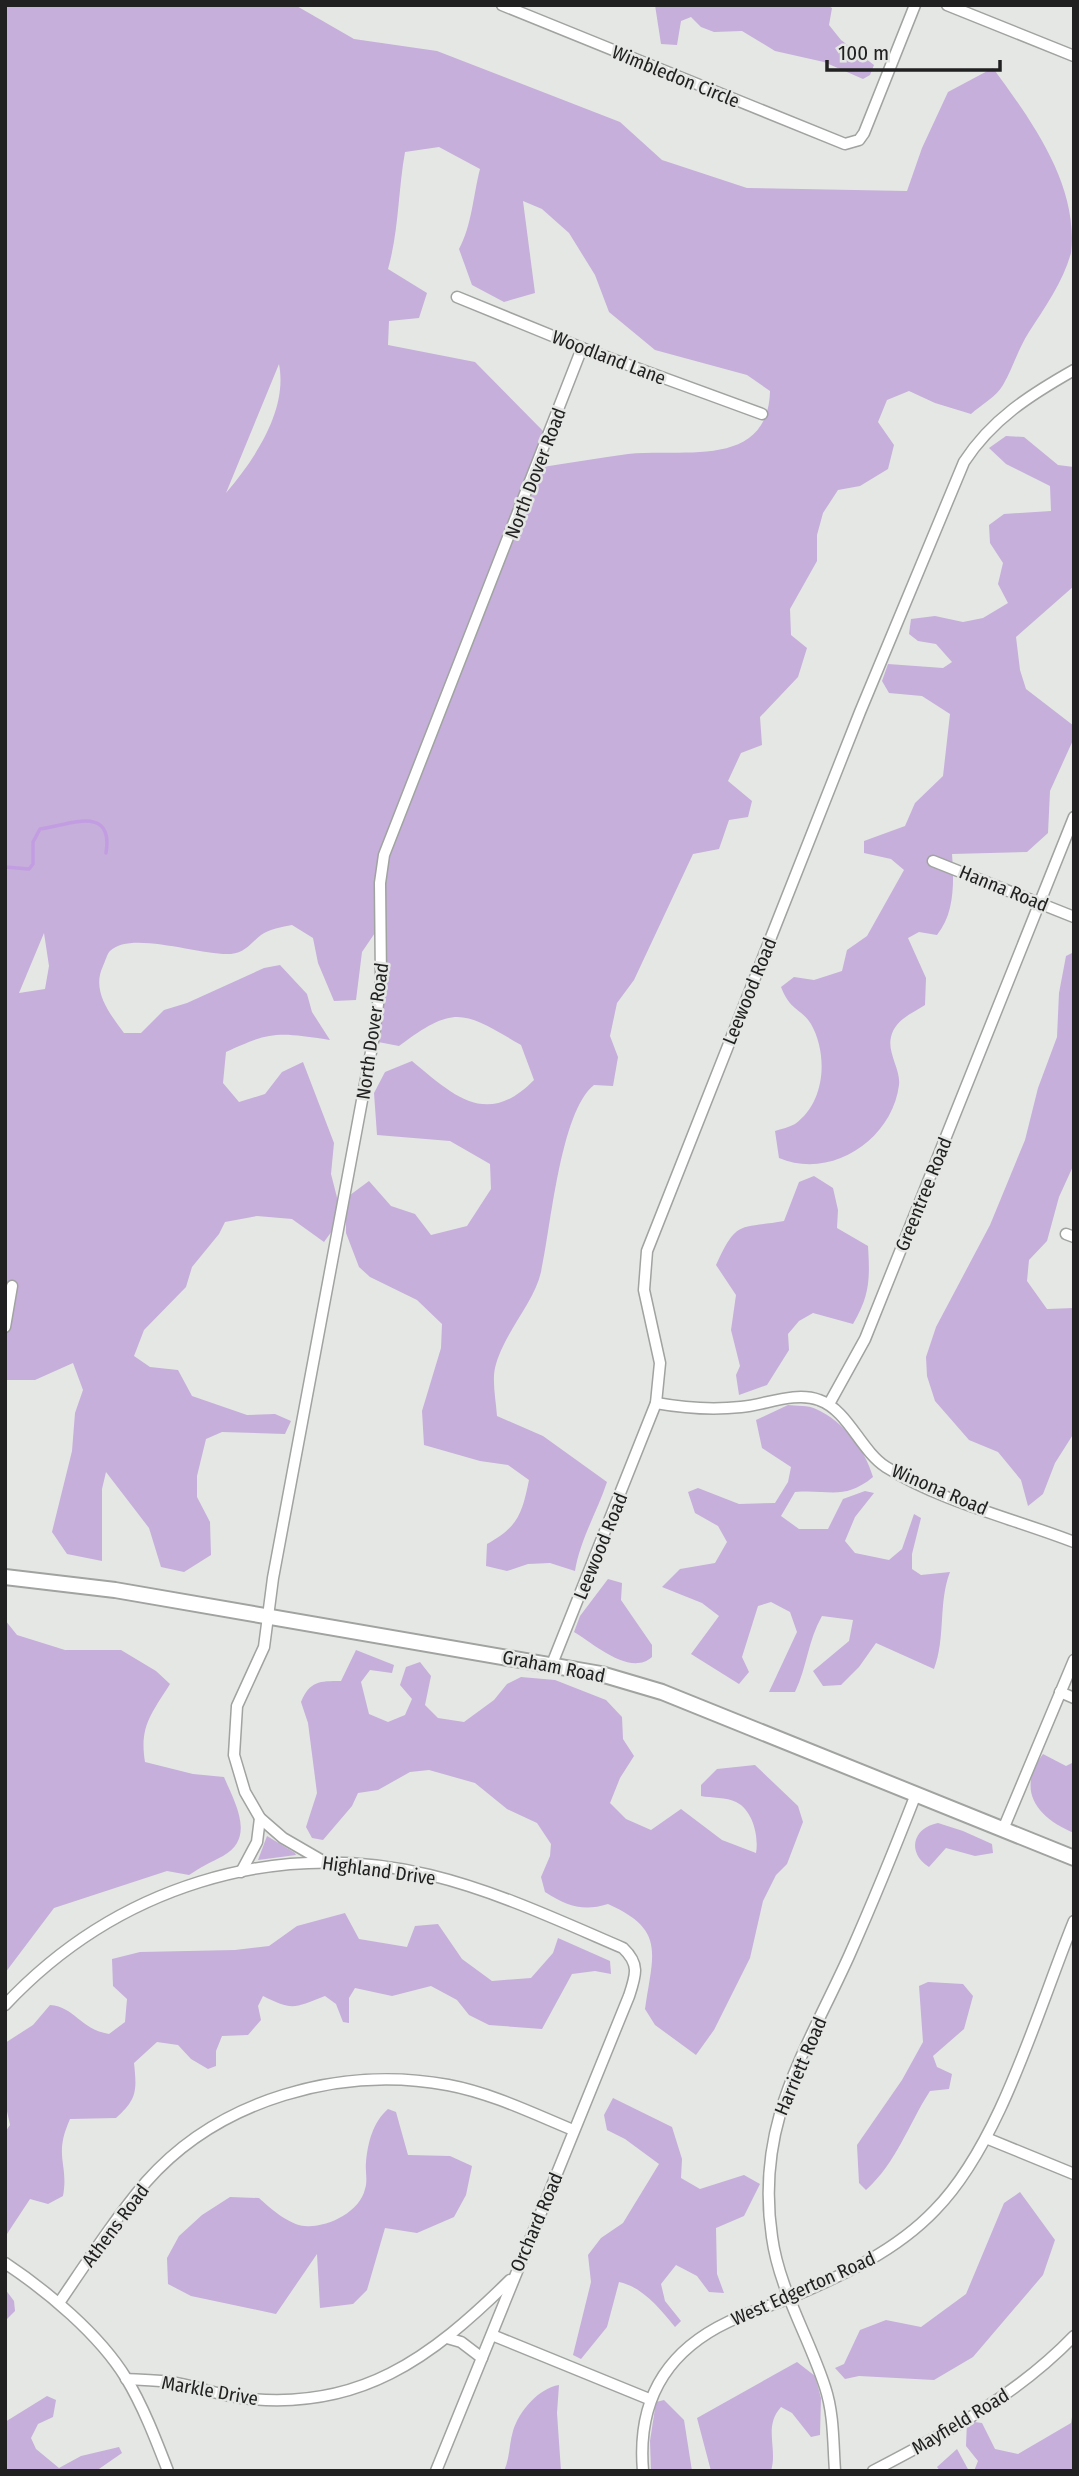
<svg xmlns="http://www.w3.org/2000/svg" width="1079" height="2476" font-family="'Fira Sans Condensed',sans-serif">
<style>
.green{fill:#c6afda;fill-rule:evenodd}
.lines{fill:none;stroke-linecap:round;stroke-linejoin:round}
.stream{stroke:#c39de2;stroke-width:3.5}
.minor-casing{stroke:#a0a3a0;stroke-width:13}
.secondary-casing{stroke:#a0a3a0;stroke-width:18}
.minor{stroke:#fff;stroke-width:10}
.secondary{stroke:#fff;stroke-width:14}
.labels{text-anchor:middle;stroke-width:5;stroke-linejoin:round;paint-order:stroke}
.street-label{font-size:19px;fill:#202120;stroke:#e5e7e4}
</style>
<rect width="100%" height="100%" fill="#e5e7e4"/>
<g class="green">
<path d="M5 5H295L354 39 437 51 620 122 662 160 747 188 907 191 922 148 948 92 993 68C1030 119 1079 184 1071 253 1063 282 1045 307 1029 332 1018 349 1013 368 1003 385 997 396 981 405 971 414L935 403 909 391 887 400 878 422 894 445 888 469 860 486 838 490 823 513 817 535V561L790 609 791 635 807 648 798 677 760 717 762 745 741 753 728 781 752 801 748 817 729 820 719 849 693 854 634 980 617 1003 610 1036 618 1057 613 1086 594 1085C560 1112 551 1228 541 1272 534 1303 503 1334 495 1368 492 1382 496 1401 497 1416L543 1436 607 1482C597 1512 580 1540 575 1571L550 1563 528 1564 507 1571 486 1566 487 1544C518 1527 522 1514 529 1480L508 1465 480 1461 424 1445 422 1411 441 1348 442 1324 417 1300 370 1277 359 1267 346 1233V1198L369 1181 391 1206 415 1214 431 1235 467 1226 491 1189 490 1164 450 1141 377 1135 374 1093 385 1072 412 1061C454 1096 487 1128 534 1080L521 1045C464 1012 456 1003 399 1046L373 1041 381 924 362 952 356 1000 334 1001 318 963 313 938 292 925C282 927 269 929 261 935 251 943 245 953 231 954 201 956 131 930 110 951 107 954 105 962 103 966 91 991 110 1014 124 1033H141L164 1010 187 1003 264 968 280 965 307 994 312 1012 330 1040C280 1033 272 1030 226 1052L223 1083 239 1102 265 1094 282 1072 303 1062 334 1143 331 1174 342 1217 324 1242 292 1219 257 1216 225 1222 219 1234 192 1267 186 1287 144 1330 134 1356 150 1367 178 1370 192 1396 247 1415 275 1414 291 1421 285 1434 222 1432 206 1439 197 1476V1497L210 1522 211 1555 184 1572 161 1567 149 1528 106 1472 102 1489V1561L67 1554 52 1532 72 1451 75 1413 83 1390 73 1363 35 1380H5ZM439 147 480 169C473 196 472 225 459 249L472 285 504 302 535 293 523 201 542 209 569 233 595 275 609 312 655 350 747 375 770 391C768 470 682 448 628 454 598 458 568 463 537 468L545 433 475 362 388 345 389 321 419 318 427 293 388 269C399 230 398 191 405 152ZM279 364C288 410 255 459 226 493ZM44 933 49 966 45 989 19 993Z"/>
<polygon points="655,5 827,5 832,8 829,25 841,40 874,65 870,75 863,79 824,62 775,51 742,31 714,32 701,27 691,17 681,21 677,45 661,44"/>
<path d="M1006 436 1024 437 1058 465 1074 467V586L1016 637 1020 670 1026 689 1074 726V738L1050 791 1048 833 1027 852 952 854C954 881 955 913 937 935L919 932 908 938 926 978 925 1005C911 1014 895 1020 891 1037 887 1053 901 1070 899 1085 892 1140 831 1180 779 1158L775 1131C781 1129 790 1127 795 1124 826 1102 828 1054 811 1024 801 1008 790 1011 781 987L794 977 814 980 842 971 847 950 867 936 904 870 891 859 864 853V841L905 826 915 803 943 776 950 714 922 696 889 693 882 681 888 664 943 668 952 662 936 644 918 641 909 634 911 619 935 616 963 622 983 618 1008 603 998 584 1003 563 990 543 989 525 1004 514 1051 511 1050 486 1006 464 989 448Z"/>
<polygon points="1074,952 1074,1164 1059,1197 1047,1241 1029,1260 1027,1281 1047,1309 1074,1308 1074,1433 1055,1463 1043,1494 1028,1506 1021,1480 998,1452 969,1440 935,1401 927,1376 926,1357 936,1327 990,1225 1025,1140 1038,1088 1057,1037 1059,993 1066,956"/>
<path d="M814 1176 833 1188 838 1210 837 1228 868 1246C870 1279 870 1295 853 1324L813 1313 799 1321 788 1334 789 1350 767 1385 739 1395 736 1375 740 1366 731 1330 736 1295 716 1265C737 1219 739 1229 784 1221L799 1182Z"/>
<path d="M788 1405C796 1406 808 1405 816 1409 843 1421 865 1449 873 1477 844 1501 829 1489 795 1492L781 1516 799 1529H828L843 1499 865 1491 874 1493 855 1517 845 1541 855 1553 889 1560 902 1549 914 1514 921 1518 912 1554V1569L921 1575 950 1572C938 1603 946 1637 934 1669L876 1643 859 1667 841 1685 823 1686 813 1671 849 1641 853 1620 822 1616C808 1640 807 1667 795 1692H769L797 1632 790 1612 771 1602 758 1606 742 1657 749 1672 739 1684 691 1654 719 1616 702 1603 662 1587 680 1569 715 1563 727 1542 718 1526 695 1513 688 1492 698 1488 739 1504 775 1503 788 1482 791 1467 762 1448 756 1420Z"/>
<path d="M608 1579 622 1583 621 1600 652 1645V1657C630 1677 593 1643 574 1632L580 1616Z"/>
<path d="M5 1620 17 1635 65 1650H121L156 1671 170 1684C152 1713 139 1726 145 1762L193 1774 224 1777C235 1803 256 1838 223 1856 211 1862 201 1867 189 1875L167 1871 54 1908 5 1973Z"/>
<path d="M356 1650 394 1665 392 1673 370 1670 361 1682 369 1714 388 1722 405 1715 412 1699 400 1685 406 1667 420 1662 431 1676 425 1705 438 1718 464 1722 494 1700 507 1684 521 1677 555 1680 606 1700 622 1717 623 1739 634 1756 620 1778 610 1803 626 1819 651 1830 681 1809 722 1840 756 1853C759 1837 753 1810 736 1802 727 1797 711 1798 701 1796V1785L717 1769 755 1765 798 1806 803 1822 787 1864 776 1875 763 1901 750 1958 714 2030 696 2055 655 2025 645 2009C653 1953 666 1930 608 1904 583 1912 567 1906 545 1892L541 1877 550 1856 551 1844 537 1823 507 1809 475 1783 429 1770 410 1772 378 1790 358 1793 352 1806 323 1840 312 1838 306 1827 317 1793 308 1723 301 1702C310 1681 319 1681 341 1681Z"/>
<path d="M1043 1754 1066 1766 1074 1762V1833C1038 1818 1015 1791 1043 1754Z"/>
<path d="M938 1823 963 1831 992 1844 993 1853 975 1856 946 1848 929 1867C907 1853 912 1828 938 1823Z"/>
<polygon points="267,1836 295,1853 296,1855 258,1860"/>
<path d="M345 1913 359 1939 407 1947 415 1926 438 1924 462 1959 492 1981 531 1978 553 1953 558 1938 610 1961 611 1974 595 1971 572 1974 542 2029 489 2025 469 2015 457 2000 431 1986 392 1996 355 1988 349 1998V2023L343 2022 336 2004 325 1996C294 2008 293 2011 263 1996L258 2006 261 2020 248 2035 222 2036 216 2051V2066L208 2069 191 2059 178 2045 157 2042 134 2063C137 2091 137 2099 116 2118L70 2119C53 2157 69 2163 63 2196L48 2204 30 2199 5 2237V2132L10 2125 5 2102V2043L33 2025 50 2005C75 2007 80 2029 109 2034L125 2022 127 1999 113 1986 112 1959 140 1952 235 1950 269 1946 297 1926Z"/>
<path d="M928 1982 963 1984 973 1996 964 2029 933 2056 937 2067 952 2074 949 2089 930 2091C908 2125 897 2162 866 2190L859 2183 857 2145 902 2080 923 2042 919 1986Z"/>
<path d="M613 2098 672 2127 682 2159 681 2178 700 2189 744 2175 760 2184 744 2216 716 2228 717 2274 724 2293 709 2292 697 2276 676 2265 661 2284 665 2301 681 2321 675 2327C660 2309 643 2287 619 2282L607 2327 581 2359 573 2355 591 2282 588 2255 601 2238 623 2223 659 2164 625 2139 607 2130 604 2115Z"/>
<path d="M388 2109 396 2112 408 2155 450 2156 472 2166 466 2195 454 2217 417 2233 385 2228 367 2290 353 2304 320 2308 317 2254 276 2314 191 2296 168 2284 167 2258 179 2236 202 2215 230 2197 259 2198C270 2208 289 2225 305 2226 327 2228 360 2212 365 2189 368 2181 365 2170 366 2162 368 2142 373 2122 388 2109Z"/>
<polygon points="1020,2192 1055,2240 1043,2275 973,2357 934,2380 859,2376 845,2379 835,2368 844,2364 860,2330 886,2320 921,2327 966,2294 1004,2203"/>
<polygon points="5,2289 14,2301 15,2311 5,2321"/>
<path d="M797 2362 815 2376 821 2398 820 2435 811 2437 792 2413 781 2407C763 2427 778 2448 771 2471H711L697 2418Z"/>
<path d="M559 2385 557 2413 561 2471H504C510 2458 509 2444 513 2431 519 2411 539 2388 559 2385Z"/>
<polygon points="47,2396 56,2400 53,2417 38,2424 31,2438 36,2449 59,2468 81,2456 119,2447 122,2453 96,2471 5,2471 5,2422"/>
<polygon points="664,2400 684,2420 692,2471 651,2471 650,2441 656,2402"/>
<polygon points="1074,2405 1074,2471 974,2471 978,2461 966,2446 967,2421 982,2423 995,2449 1018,2454 1071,2423"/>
<polygon points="957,2449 969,2471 940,2471 937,2467"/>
</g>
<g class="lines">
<path class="stream" d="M5 867 29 869 33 864V842L40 829C69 825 114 804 106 853"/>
<defs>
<g id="minor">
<polyline points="502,5 845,144 859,140 864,133 915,5"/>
<polyline points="947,5 1074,56"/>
<polyline points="457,297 582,348 762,414"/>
<polyline points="933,861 1074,917"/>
<polyline points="1066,1234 1074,1237"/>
<polyline points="5,1327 12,1286"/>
<path d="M656 1403C684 1408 712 1410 741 1407 765 1405 795 1391 819 1400 848 1410 860 1450 886 1467 942 1502 1012 1518 1074 1542"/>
<polyline points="829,1404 865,1339 1074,817"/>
<path d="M552 1664 656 1403 660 1363 644 1290 647 1251 860 712 964 462C992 419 1030 395 1074 370"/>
<polyline points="1060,1692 1074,1698"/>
<polyline points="1004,1827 1074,1660"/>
<polyline points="321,1860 283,1838 260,1818 245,1792 234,1755 237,1706 264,1647 273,1578 374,1036 381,980 380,883 384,855 582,348"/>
<polyline points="241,1872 257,1842 260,1818"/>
<path d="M5 2005C115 1888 273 1837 430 1875 496 1891 560 1921 623 1948 640 1964 636 1975 629 1996L436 2471"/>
<polyline points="986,2138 1074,2174"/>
<path d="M5 2263C47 2291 99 2334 126 2378 143 2406 156 2440 168 2471"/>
<path d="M59 2303C87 2262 114 2220 146 2182 219 2099 341 2065 448 2085 491 2093 532 2113 573 2130"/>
<polyline points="492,2335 649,2399"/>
<polyline points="447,2338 461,2342 482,2358"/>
<path d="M126 2379C140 2380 155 2380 169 2382 194 2385 217 2395 242 2398 359 2412 431 2358 510 2280"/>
<path d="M643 2471C637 2402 665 2352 728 2322 748 2312 771 2306 792 2297 843 2275 896 2251 935 2210 1001 2143 1038 2009 1074 1921"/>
<path d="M835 2471C833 2443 834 2414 825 2387 809 2337 779 2289 772 2237 755 2124 805 2053 849 1956 873 1902 895 1848 916 1794"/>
<path d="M873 2471C946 2433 1016 2396 1074 2336"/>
</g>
<polyline id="secondary" points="5,1577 115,1590 601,1674 662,1692 1074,1858"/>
</defs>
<use href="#minor" class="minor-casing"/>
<use href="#secondary" class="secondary-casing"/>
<use href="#minor" class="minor"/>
<use href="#secondary" class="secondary"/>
</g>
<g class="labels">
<g class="street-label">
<text transform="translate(676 76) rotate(22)" y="7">Wimbledon Circle</text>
<text transform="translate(609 357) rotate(21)" y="7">Woodland Lane</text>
<text transform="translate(535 473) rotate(-69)" y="7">North Dover Road</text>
<text transform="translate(1004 888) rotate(22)" y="7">Hanna Road</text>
<text transform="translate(749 991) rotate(-68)" y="7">Leewood Road</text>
<text transform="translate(372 1031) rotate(-82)" y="7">North Dover Road</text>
<text transform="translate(923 1194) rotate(-68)" y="7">Greentree Road</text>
<text transform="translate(940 1489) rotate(23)" y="7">Winona Road</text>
<text transform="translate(600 1546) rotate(-68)" y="7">Leewood Road</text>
<text transform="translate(554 1666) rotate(11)" y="7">Graham Road</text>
<text transform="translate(379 1870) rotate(8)" y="7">Highland Drive</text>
<text transform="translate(800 2066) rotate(-67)" y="7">Harriett Road</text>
<text transform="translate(536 2222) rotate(-67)" y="7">Orchard Road</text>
<text transform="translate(115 2225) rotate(-53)" y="7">Athens Road</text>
<text transform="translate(803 2288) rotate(-24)" y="7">West Edgerton Road</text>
<text transform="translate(210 2390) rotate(10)" y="7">Markle Drive</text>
<text transform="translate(960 2421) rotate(-31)" y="7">Mayfield Road</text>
</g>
</g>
<rect width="1079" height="2476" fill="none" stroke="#202120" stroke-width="14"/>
<path d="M827 60v10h173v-10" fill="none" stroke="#202120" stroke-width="3.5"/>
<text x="838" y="60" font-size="21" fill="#202120" stroke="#e5e7e4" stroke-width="5" paint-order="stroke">100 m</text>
</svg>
